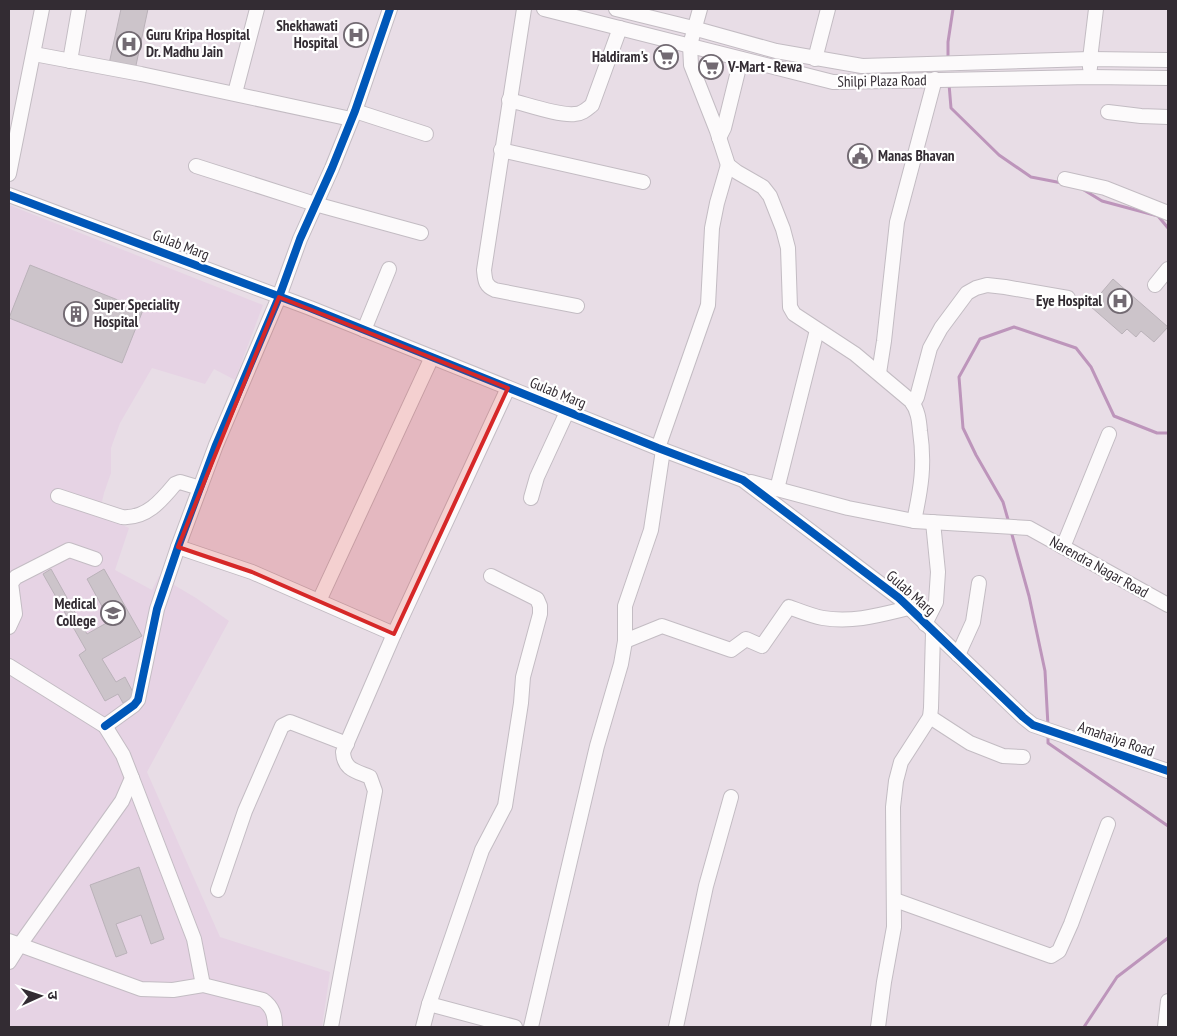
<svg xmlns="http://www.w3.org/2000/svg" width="1177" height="1036" font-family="'PT Sans Narrow','Noto Sans Devanagari',sans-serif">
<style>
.built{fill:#e6d3e4}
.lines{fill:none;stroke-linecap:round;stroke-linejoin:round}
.stream{stroke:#bd95bb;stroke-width:3}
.building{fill:#ccc4ca;stroke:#bab2b9}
.minor-casing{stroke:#c3bcc3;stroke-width:16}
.minor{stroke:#fcfafb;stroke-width:14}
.cycleway-casing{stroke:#fff;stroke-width:11}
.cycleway{stroke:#0057b8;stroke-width:8}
.marked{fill:#d62828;fill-opacity:0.2;stroke:#d62828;stroke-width:4;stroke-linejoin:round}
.labels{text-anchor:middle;stroke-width:4.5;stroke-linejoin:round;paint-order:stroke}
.poi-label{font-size:15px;font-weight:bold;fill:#332c33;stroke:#fff;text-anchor:end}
.street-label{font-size:15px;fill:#332c33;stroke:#fff}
</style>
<rect width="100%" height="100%" fill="#e8dde6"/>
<polygon class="built" points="9,205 263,305 235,380 214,369 205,384 152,368 120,423 111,448 111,473 104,493 99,515 129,528 115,570 152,590 159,576 196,598 229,621 147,772 220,937 330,972 322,1027 9,1027"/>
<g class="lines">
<g class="stream">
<polyline points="948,60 948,42 953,9"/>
<polyline points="949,84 951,108 999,155 1031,177 1062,183"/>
<polyline points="1084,190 1102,201 1158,216 1168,228"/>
<polyline points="1009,523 1003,502 976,455 963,428 959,377 980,339 1014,327 1076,348 1091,367 1114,416 1157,433 1168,433"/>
<polyline points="1011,531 1029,596 1045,671 1048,726"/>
<polyline points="1048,734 1048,743 1168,826"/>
<polyline points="1084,1027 1117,977 1168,938"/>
</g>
</g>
<g class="building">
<polygon points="121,9 148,9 135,70 109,64"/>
<polygon points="30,265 143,310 122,363 9,318"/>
<polygon points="1113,279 1168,327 1154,342 1141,331 1136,337 1127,329 1122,334 1090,306"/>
<polygon points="51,569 87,634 110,621 87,579 104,569 142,636 102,659 116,682 125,677 135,696 123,703 118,694 105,701 79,655 86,650 43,574"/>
<polygon points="139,867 164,939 151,944 141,915 116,924 127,953 116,957 90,885"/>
</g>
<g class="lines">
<defs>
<g id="minor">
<path d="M524 9 484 270C485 280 485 286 495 290L577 306"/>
<polyline points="544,9 833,82 1090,77 1168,78"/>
<polyline points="616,9 693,28 776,51 862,66 1090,59 1168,60"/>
<path d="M700 9 690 45 691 65 717 131 728 165 737 172 763 187 770 196 783 229 788 248 790 307 794 314 855 354 911 401C918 410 919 420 920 431 925 465 921 488 914 521"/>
<polyline points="34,54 141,74 351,119"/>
<polyline points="815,59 828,9"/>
<polyline points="70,61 79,9"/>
<polyline points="1090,68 1090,59 1096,9"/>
<polyline points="235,93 257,9"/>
<path d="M509 100C526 104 559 116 575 114 582 114 587 109 592 105L620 28"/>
<polyline points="355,111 426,134"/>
<polyline points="1108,112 1141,116 1168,117"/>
<polyline points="719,138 724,128 741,59"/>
<polyline points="501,150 643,182"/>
<polyline points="196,166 315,204 421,233"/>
<polyline points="9,174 42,9"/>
<polyline points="1065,179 1105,188 1168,213"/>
<polyline points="9,195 310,308 658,448 743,480 899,598 1023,717 1033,725 1168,771"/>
<polyline points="1155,285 1168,269"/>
<polyline points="364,330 389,269"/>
<polyline points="879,373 884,341 897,222 935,79"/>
<polyline points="913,404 917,397 930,348 941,328 967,293 976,288 987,285 1005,287 1068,298"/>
<polyline points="658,448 708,305 712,228 717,203 728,165"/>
<polyline points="751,482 848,508 914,521 1029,528 1168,605"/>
<polyline points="777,489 817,330"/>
<path d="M58 496 122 517C146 519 161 501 175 484L180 482 200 488"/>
<polyline points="531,498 537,477 567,412"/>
<polyline points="178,547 252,572 394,634"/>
<polyline points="1063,547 1109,434"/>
<polyline points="491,576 537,599 540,606 540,614 523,677 521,703 505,806 482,850 429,1004 515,1027"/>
<polyline points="319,601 432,357"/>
<polyline points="925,624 936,602 938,572 933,522"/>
<polyline points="9,627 15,614 11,583 16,577 69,550 95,559"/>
<path d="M625 641 662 626 731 650 746 639 762 646 789 607C800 611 812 616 823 618 853 623 880 615 909 608"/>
<polyline points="958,655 973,622 979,583"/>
<polyline points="9,666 105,726 123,755 132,778 122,801 19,946 9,962"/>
<polyline points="930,717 970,743 1003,756 1023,757"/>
<polyline points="105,726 134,705 138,700 157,609 178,547 216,445 279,297 300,239 332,168 355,111 390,9"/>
<polyline points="132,778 194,939 203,985"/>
<polyline points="218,890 245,811 282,726 290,722 347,744"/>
<polyline points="895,900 1051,956 1059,951 1071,924 1108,824"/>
<path d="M9 941 141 989 173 990 203 985 263 1000C273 1007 275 1016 275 1027"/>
<path d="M331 1027 375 791 370 777C356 771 344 770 343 752L394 634 508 388"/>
<polyline points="423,1027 429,1004"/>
<polyline points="531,1027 597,746 621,664 625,641 625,606 651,530 663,450"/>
<polyline points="676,1027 706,886 731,797"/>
<polyline points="878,1027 884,982 894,927 893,807 896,781 901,762 930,717 931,708 933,632"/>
<polyline points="1165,1027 1168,1001"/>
</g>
</defs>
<use href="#minor" class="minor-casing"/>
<use href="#minor" class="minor"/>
<defs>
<g id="cycleway">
<polyline points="9,195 310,308 658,448 743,480 899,598 1023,717 1033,725 1168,771"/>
<polyline points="105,726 134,705 138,700 157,609 178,547 216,445 279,297 300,239 332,168 355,111 390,9"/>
</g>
</defs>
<use href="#cycleway" class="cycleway-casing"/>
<use href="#cycleway" class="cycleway"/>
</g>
<path class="marked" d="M279 297 508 388 394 634 252 572 178 547Z"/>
<defs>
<symbol id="hospital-ring" viewBox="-11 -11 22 22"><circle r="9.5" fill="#fff" stroke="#726a72" stroke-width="1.5"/><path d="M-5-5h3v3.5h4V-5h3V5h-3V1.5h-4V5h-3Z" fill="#726a72"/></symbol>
<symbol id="supermarket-ring" viewBox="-11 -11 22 22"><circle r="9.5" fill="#fff" stroke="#726a72" stroke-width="1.5"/><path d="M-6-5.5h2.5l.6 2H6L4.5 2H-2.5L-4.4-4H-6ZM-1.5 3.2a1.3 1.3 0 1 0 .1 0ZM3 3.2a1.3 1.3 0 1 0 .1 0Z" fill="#726a72"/></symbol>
<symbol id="civic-ring" viewBox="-11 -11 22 22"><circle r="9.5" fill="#fff" stroke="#726a72" stroke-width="1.5"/><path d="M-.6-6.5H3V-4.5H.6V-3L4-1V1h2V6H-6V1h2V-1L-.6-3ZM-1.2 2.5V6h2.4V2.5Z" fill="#726a72"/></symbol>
<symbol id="building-ring" viewBox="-11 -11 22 22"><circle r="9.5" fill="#fff" stroke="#726a72" stroke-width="1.5"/><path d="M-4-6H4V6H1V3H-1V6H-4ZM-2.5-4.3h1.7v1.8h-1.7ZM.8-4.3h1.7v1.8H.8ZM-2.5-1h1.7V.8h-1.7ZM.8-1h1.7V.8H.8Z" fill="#726a72"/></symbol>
<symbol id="university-ring" viewBox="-11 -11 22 22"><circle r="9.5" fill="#fff" stroke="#726a72" stroke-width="1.5"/><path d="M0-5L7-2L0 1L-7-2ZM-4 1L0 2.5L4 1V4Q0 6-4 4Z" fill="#726a72"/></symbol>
</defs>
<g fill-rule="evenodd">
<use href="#hospital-ring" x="342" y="21" width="28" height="28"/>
<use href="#hospital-ring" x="115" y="30" width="28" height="28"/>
<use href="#supermarket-ring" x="652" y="43" width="28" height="28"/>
<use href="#supermarket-ring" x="697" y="53" width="28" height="28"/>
<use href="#civic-ring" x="846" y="142" width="28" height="28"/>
<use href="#hospital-ring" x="1106" y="287" width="28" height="28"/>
<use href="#building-ring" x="62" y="300" width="28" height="28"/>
<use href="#university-ring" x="99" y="599" width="28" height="28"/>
</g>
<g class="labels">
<g class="poi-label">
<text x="338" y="31">Shekhawati<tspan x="338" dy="17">Hospital</tspan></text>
<text x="146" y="40" text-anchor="start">Guru Kripa Hospital<tspan x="146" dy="17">Dr. Madhu Jain</tspan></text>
<text x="648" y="62">Haldiram's</text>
<text x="728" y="72" text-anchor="start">V-Mart - Rewa</text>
<text x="878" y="161" text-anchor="start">Manas Bhavan</text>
<text x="1102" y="306">Eye Hospital</text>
<text x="94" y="310" text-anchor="start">Super Speciality<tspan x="94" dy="17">Hospital</tspan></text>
<text x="96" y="609">Medical<tspan x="96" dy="17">College</tspan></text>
</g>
<g class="street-label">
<text transform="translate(882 81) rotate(-1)" y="5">Shilpi Plaza Road</text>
<text transform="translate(181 245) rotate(21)" y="5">Gulab Marg</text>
<text transform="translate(558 393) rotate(22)" y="5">Gulab Marg</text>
<text transform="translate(1099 567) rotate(29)" y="5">Narendra Nagar Road</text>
<text transform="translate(911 593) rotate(41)" y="5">Gulab Marg</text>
<text transform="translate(1116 739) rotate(19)" y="5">Amahaiya Road</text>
</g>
</g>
<rect width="1177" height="1036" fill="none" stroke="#332c33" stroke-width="20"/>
<g transform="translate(40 996) rotate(87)" stroke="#ffffff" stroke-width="4" paint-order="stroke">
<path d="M0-4L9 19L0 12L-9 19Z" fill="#332c33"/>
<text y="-8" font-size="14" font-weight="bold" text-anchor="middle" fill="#332c33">उ</text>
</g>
</svg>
